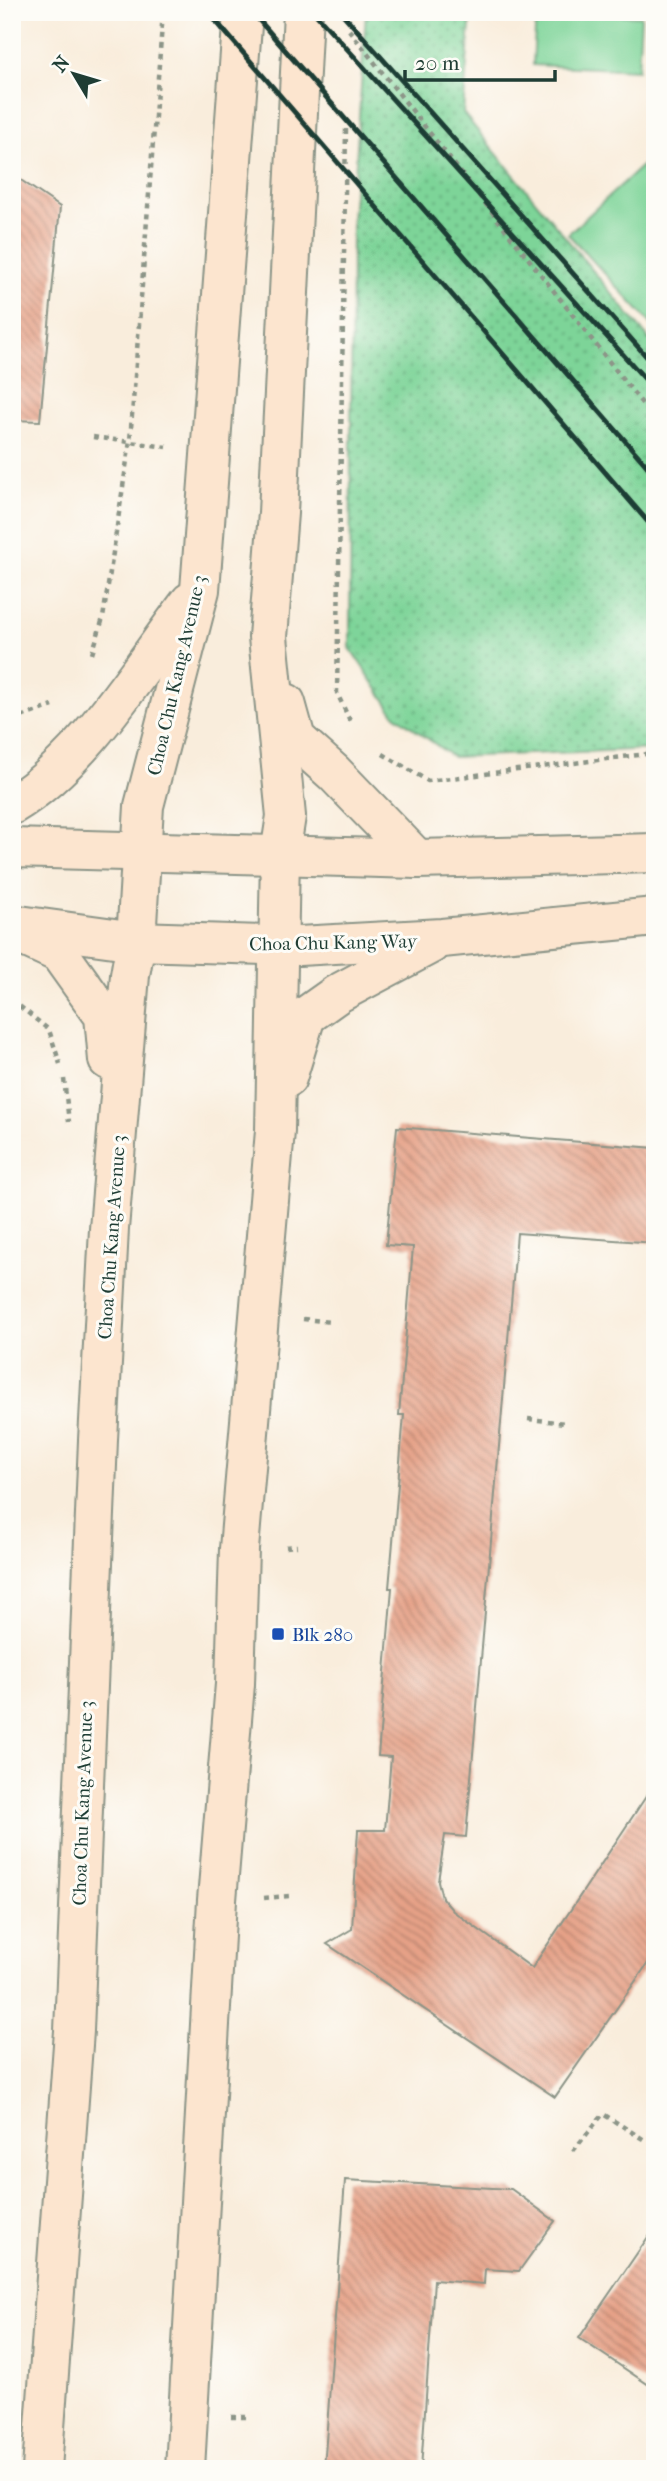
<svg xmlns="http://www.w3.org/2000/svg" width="667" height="2481" font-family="'IM FELL French Canon',serif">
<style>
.grass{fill:url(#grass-dots);stroke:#4e8866;stroke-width:2}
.park{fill:#7dd498;stroke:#4e8866;stroke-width:2}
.building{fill:url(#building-back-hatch)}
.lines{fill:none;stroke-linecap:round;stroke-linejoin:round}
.secondary-casing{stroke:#8c9588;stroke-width:42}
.path{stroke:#8c9588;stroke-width:4.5;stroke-dasharray:5 5;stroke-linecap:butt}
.secondary{stroke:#fce5cf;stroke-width:38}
.rail{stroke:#1f3d34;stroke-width:5}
.transit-dot{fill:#1a4fb4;stroke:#fdfcf7;stroke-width:2.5}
.labels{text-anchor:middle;stroke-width:6;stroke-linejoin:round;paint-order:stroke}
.street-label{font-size:19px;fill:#1f3d34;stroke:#fdfcf7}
.transit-label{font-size:19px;fill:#164399;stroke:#fdfcf7;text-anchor:start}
</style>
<defs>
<pattern id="grass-dots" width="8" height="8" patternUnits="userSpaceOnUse" patternTransform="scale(1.75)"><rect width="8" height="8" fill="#7dd498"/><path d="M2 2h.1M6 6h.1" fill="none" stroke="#66ad7d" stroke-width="1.8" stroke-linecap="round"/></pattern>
<pattern id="building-back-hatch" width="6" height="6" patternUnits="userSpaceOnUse" patternTransform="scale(1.75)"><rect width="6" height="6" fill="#e6a187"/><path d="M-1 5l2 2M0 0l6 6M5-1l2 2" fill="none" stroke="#ba846f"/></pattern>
</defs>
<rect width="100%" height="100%" fill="#fdfcf7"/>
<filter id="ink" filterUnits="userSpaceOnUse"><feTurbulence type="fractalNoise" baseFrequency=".0143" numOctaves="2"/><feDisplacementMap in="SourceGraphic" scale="14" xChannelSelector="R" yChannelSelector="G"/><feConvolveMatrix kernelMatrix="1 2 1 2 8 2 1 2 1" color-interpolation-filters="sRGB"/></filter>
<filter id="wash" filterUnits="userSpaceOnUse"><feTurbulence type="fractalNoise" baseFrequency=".00686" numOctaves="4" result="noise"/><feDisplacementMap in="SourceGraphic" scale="28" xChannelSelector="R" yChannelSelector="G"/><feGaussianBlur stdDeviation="1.57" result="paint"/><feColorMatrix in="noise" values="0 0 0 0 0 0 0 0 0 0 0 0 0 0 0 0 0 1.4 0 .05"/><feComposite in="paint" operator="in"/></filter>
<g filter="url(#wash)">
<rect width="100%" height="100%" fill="#f9eddc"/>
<polygon class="grass" points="366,12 471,12 463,113 655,346 655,749 453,757 395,715 350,648 352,221"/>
<g class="park">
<polygon points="536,12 641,16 638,70 533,65"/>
<polygon points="655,154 655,328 568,234"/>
</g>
<g id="blocks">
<g class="building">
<polygon points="12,174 60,207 40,421 12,420"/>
<polygon points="397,1127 655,1148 655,1243 517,1233 466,1837 445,1835 438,1881 442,1898 453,1911 532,1968 655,1783 655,1953 555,2097 327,1944 352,1929 358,1830 385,1830 391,1757 378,1756 392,1588 389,1588 404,1415 399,1415 413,1247 386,1245"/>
<polygon points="345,2180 511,2189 555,2221 519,2271 485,2269 484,2284 434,2280 421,2469 324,2469"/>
<polygon points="655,2227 655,2389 579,2338"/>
</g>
</g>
</g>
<g filter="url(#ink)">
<use href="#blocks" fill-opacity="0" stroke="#8c9588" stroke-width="2"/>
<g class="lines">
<defs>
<g id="secondary">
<polyline points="286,703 296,739 334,773 417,859"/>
<path d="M12 805C84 762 139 669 190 602"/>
<polyline points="12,848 417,859 655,853"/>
<polyline points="12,924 136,941 299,946 442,938 655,917"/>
<polyline points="18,934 59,953 104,1016 108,1060"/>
<polyline points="287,1078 306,1016 337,994 431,944"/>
<polyline points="42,2469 74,2031 98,1440 109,1229 130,975 136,941 144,806 200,590 243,12"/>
<polyline points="185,2469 217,1900 235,1684 239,1549 275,1131 280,854 286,816 268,637 278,513 303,12"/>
</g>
</defs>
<use href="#secondary" class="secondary-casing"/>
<g class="path">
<polyline points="349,30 655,420"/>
<polyline points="346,129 337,693 352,725"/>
<polyline points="93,437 167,447"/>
<polyline points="92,654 103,618 130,441 163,12"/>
<polyline points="12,720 53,706"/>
<polyline points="383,754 428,781 655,753"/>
<polyline points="12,1000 49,1030 60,1064"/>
<polyline points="64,1079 69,1122"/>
<polyline points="303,1319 331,1322"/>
<polyline points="528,1419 566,1423"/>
<polyline points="286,1547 297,1546"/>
<polyline points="264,1898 290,1896"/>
<polyline points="573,2151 603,2114 646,2141"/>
<polyline points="231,2417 247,2417"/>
</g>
<use href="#secondary" class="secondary"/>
<g class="rail">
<polyline points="208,12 655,530"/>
<polyline points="252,12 655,475"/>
<polyline points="314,12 655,390"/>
<polyline points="341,12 655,366"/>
</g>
</g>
</g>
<rect class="transit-dot" x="271" y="1627" width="14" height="14" rx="3.5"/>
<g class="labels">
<g class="street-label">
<text transform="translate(176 675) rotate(-77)" y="7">Choa Chu Kang Avenue 3</text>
<text transform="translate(333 942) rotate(-1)" y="7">Choa Chu Kang Way</text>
<text transform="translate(111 1237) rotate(-86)" y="7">Choa Chu Kang Avenue 3</text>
<text transform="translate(82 1803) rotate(-88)" y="7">Choa Chu Kang Avenue 3</text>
</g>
<g class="transit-label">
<text x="292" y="1641">Blk 280</text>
</g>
</g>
<rect width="667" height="2481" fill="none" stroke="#fdfcf7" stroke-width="42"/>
<g transform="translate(74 74) rotate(308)" stroke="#fdfcf7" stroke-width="5" paint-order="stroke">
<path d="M0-5L12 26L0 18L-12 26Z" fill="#1f3d34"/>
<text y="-10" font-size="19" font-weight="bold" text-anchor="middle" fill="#1f3d34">N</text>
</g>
<path d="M405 70v10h150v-10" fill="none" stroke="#1f3d34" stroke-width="3.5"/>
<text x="415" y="70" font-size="21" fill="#1f3d34" stroke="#fdfcf7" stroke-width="5" paint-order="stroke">20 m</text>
</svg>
